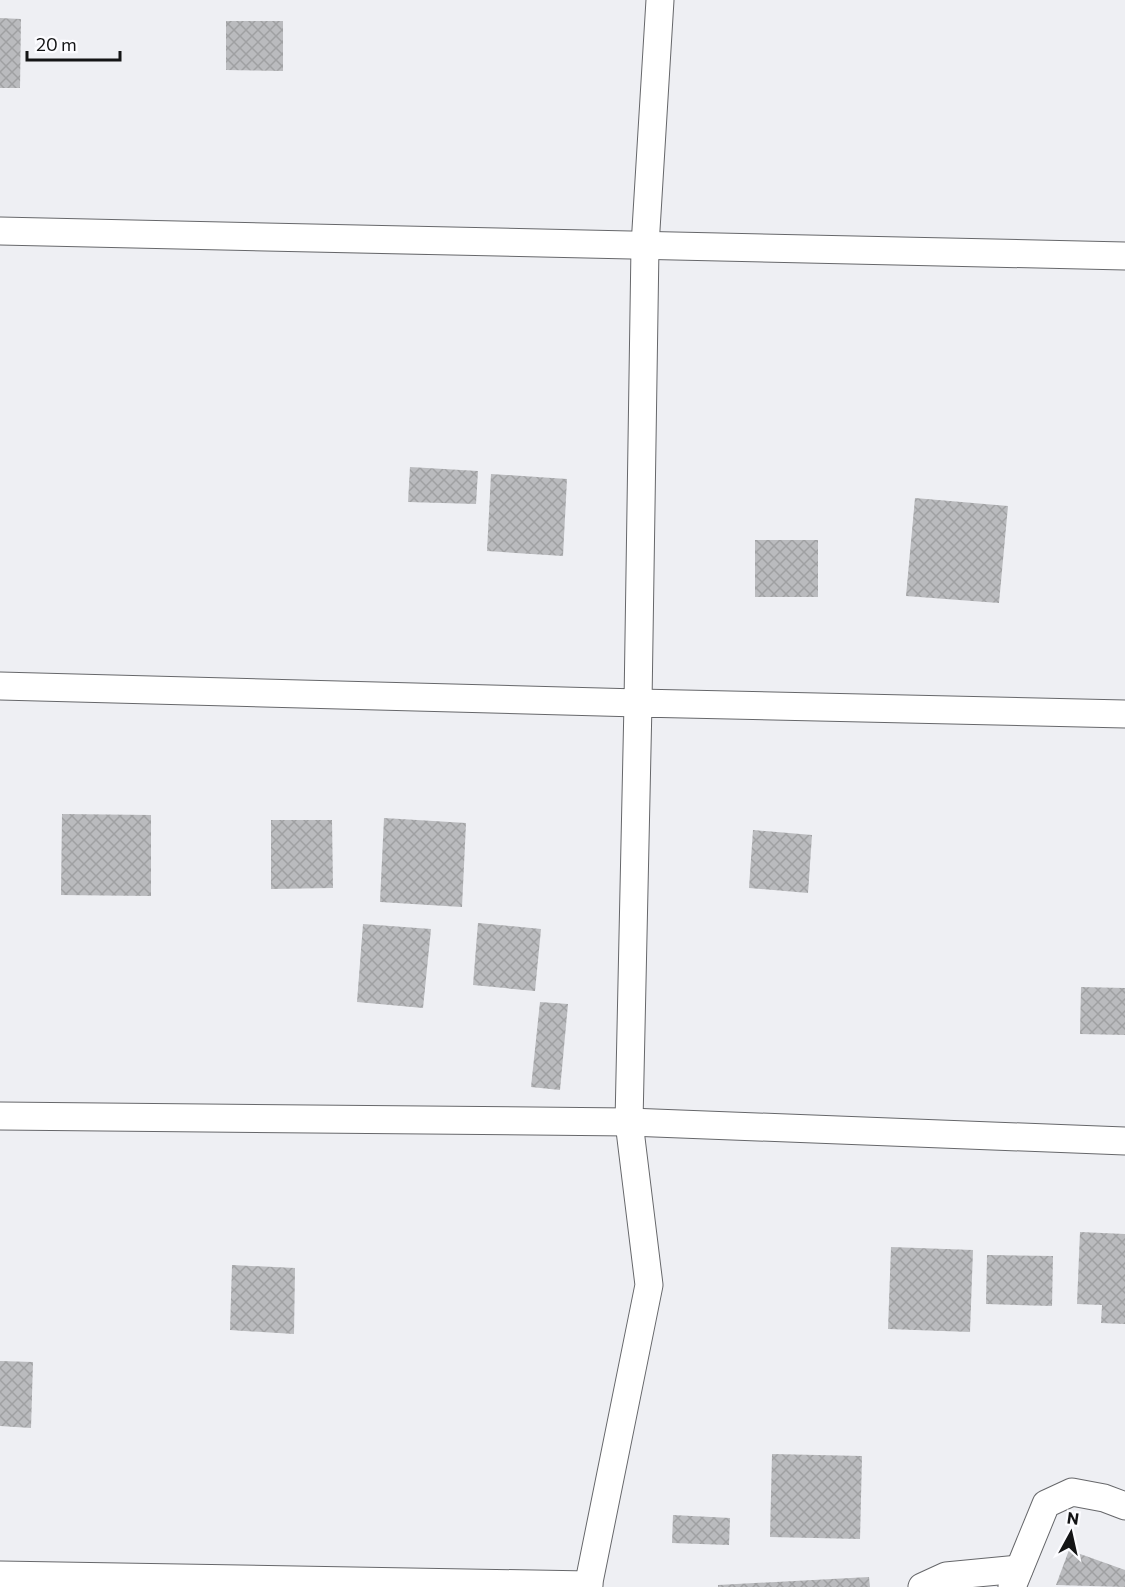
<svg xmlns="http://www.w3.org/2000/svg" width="1125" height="1587" font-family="Commissioner,sans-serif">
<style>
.building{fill:url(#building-cross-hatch)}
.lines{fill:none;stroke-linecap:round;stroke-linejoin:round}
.street-casing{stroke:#66676a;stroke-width:29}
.street{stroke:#fff;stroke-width:27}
</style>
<defs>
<pattern id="building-cross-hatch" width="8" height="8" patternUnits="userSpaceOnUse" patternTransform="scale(1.5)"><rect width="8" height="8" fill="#babbbe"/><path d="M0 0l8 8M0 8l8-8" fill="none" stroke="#9fa0a2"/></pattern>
</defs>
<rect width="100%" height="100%" fill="#eeeff3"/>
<g class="building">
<polygon points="0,18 21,19 20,88 0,88"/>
<polygon points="226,21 283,21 283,71 226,70"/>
<polygon points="410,467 478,471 476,504 408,502"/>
<polygon points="491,474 567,479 563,556 487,551"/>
<polygon points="915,498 1008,506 999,603 906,596"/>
<rect x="755" y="540" width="63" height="57"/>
<polygon points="62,814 151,815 151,896 61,895"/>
<polygon points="384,818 466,823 462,907 380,902"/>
<polygon points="271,820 332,820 333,888 271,889"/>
<polygon points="753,830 812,835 808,893 749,888"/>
<polygon points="478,923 541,929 535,991 473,985"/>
<polygon points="363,924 431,929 423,1008 357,1002"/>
<polygon points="1081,987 1125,988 1125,1035 1080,1034"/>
<polygon points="540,1002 568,1004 560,1090 531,1087"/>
<polygon points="1080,1232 1125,1234 1125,1324 1101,1323 1102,1305 1077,1304"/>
<polygon points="891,1247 973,1250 970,1332 888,1329"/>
<polygon points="987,1255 1053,1256 1052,1306 986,1304"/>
<polygon points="232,1265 295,1268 294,1334 230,1330"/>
<polygon points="0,1361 33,1362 31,1428 0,1426"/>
<polygon points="772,1454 862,1456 860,1539 770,1537"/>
<polygon points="673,1515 730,1518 729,1545 672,1543"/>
<polygon points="1069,1550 1125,1570 1125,1587 1056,1585"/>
<polygon points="869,1577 870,1587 718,1587 718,1585"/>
</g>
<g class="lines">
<defs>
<g id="street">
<polyline points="0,231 1125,256"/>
<polyline points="0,686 638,703 645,246 660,0"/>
<polyline points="0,1116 629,1122 1125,1141"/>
<polyline points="0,1575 589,1585"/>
<polyline points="588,1587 649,1285 629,1122 638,703 1125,714"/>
<polyline points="922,1587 946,1576 1019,1569"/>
<polyline points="1012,1587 1046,1504 1072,1492 1104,1498 1125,1506"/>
</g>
</defs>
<use href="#street" class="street-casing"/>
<use href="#street" class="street"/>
</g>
<g transform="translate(1071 1533) rotate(8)" stroke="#fcfcff" stroke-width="4.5" paint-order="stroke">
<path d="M0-4.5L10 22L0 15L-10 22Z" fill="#131415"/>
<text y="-9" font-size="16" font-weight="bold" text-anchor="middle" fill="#131415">N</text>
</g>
<path d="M27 51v9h93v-9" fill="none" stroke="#131415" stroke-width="3"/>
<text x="36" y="51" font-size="18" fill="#131415" stroke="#fcfcff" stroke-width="4.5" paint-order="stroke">20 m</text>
</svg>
